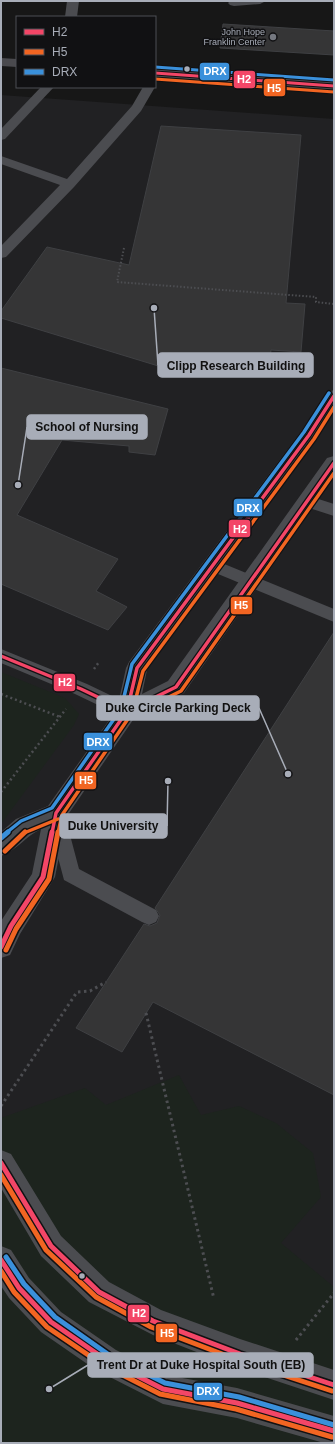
<svg xmlns="http://www.w3.org/2000/svg" width="335" height="1444" font-family="Arial,sans-serif">
<style>
.built{fill:#212123}
.green{fill:#1d241e}
.building{fill:#353536;stroke:#3f4043}
.lines{fill:none;stroke-linecap:round;stroke-linejoin:round}
.path-far2{stroke:#4d4e52;stroke-width:2;stroke-dasharray:1.5 2;stroke-linecap:butt}
.path-far1{stroke:#4d4e52;stroke-width:2.5;stroke-dasharray:2 3;stroke-linecap:butt}
.path{stroke:#4d4e52;stroke-width:3;stroke-dasharray:2.5 3.5;stroke-linecap:butt}
.lane{fill:#4b4c50;fill-rule:evenodd}
.street{fill:#4b4c50;fill-rule:evenodd}
.secondary{fill:#4a4a4e;fill-rule:evenodd}
.bus-1-far2-casing{stroke:#111113;stroke-width:5}
.bus-1-far1-casing{stroke:#111113;stroke-width:6}
.bus-1-casing{stroke:#111113;stroke-width:8}
.bus-2-far2-casing{stroke:#111113;stroke-width:5}
.bus-2-far1-casing{stroke:#111113;stroke-width:6}
.bus-2-casing{stroke:#111113;stroke-width:8}
.bus-3-far2-casing{stroke:#111113;stroke-width:5}
.bus-3-far1-casing{stroke:#111113;stroke-width:6}
.bus-3-casing{stroke:#111113;stroke-width:8}
.bus-1-far2{stroke:#f34667;stroke-width:3}
.bus-1-far1{stroke:#f34667;stroke-width:3.5}
.bus-1{stroke:#f34667;stroke-width:5}
.bus-2-far2{stroke:#f26522;stroke-width:3}
.bus-2-far1{stroke:#f26522;stroke-width:3.5}
.bus-2{stroke:#f26522;stroke-width:5}
.bus-3-far2{stroke:#3a90db;stroke-width:3}
.bus-3-far1{stroke:#3a90db;stroke-width:3.5}
.bus-3{stroke:#3a90db;stroke-width:5}
.poi-dot{fill:#757880;stroke:#111113;stroke-width:1.5}
.bus-dot{fill:#a8adb8;stroke:#111113;stroke-width:1.5}
.labels{text-anchor:middle;stroke-width:3;stroke-linejoin:round;paint-order:stroke}
.far-poi-label{font-size:9px;fill:#a8adb8;stroke:#111113;text-anchor:end}
.leader{fill:none;stroke:#a8adb8;stroke-width:1.5}
.callout-dot{fill:#a8adb8;stroke:#111113;stroke-width:1.5}
.callout{fill:#a8adb8;stroke:#a8adb8;stroke-width:1.5}
.callout-label{font-size:12px;text-anchor:middle;font-weight:bold;fill:#111}
.line-badge{stroke:#111113;stroke-width:1.5}
.badge-label{font-size:11px;text-anchor:middle;font-weight:bold;fill:#fff}
</style>
<rect width="100%" height="100%" fill="#171717"/>
<polygon class="built" points="1,95 334,119 334,1443 1,1443"/>
<g class="green">
<polygon points="1,672 65,698 79,714 74,725 1,824"/>
<polygon points="179,1075 201,1115 239,1106 276,1123 313,1153 321,1197 281,1243 334,1287 334,1443 1,1443 1,1118 85,1088 106,1105"/>
</g>
<g class="building">
<polygon points="223,24 334,31 334,55 220,48"/>
<polygon points="161,126 301,135 286,303 305,304 301,352 271,350 269,368 181,362 178,372 1,318 1,311 47,247 129,265"/>
<polygon points="1,368 168,409 155,455 129,452 129,446 62,440 17,515 118,559 96,591 127,607 108,630 1,584"/>
<polygon points="334,632 334,1095 153,1002 122,1052 76,1028 144,924 150,926 157,923 160,915 155,908"/>
</g>
<g class="lines">
<polyline class="path-far2" points="124,248 117,282 316,297 316,302 334,304"/>
<g class="path-far1">
<polyline points="94,669 99,662"/>
<polyline points="1,694 60,717"/>
<polyline points="1,792 66,709"/>
</g>
<g class="path">
<polyline points="146,1013 214,1299"/>
<polyline points="1,1106 77,992 90,991 106,982"/>
<polyline points="296,1340 334,1293"/>
</g>
<g class="lane">
<polygon points="67,1 79,1 77,17 65,17"/>
<polygon points="230,1 266,1 260,4 234,6 230,5 228,3"/>
<polygon points="41,87 54,87 5,139 1,140 1,129"/>
<polygon points="143,87 155,87 141,111 74,187 6,257 1,258 1,246 60,185 1,164 1,156 67,179 132,106"/>
<polygon points="306,495 334,504 334,516 300,505 298,501 300,497"/>
<polygon points="212,559 334,609 334,622 206,569 204,565 206,561"/>
<polygon points="1,649 87,684 133,706 136,711 133,716 127,718 121,716 75,694 1,663"/>
<polygon points="56,808 63,810 65,816 79,869 156,910 159,916 156,922 149,925 142,922 64,880 47,816 49,810"/>
</g>
<g class="street">
<path d="M334 390V411L316 440 147 670 142 694 168 681 327 458 334 456V477L184 693 135 717 67 816 55 877 20 934 10 955 1 958V921L32 874 41 829C26 836 17 850 1 856V832L16 819 48 806 117 709 126 668 129 662 302 430 328 392Z"/>
<polygon points="1,1150 11,1154 61,1236 109,1282 161,1310 240,1339 334,1370 334,1400 240,1369 153,1335 89,1302 41,1256 1,1188"/>
<polygon points="1,1246 11,1250 29,1278 61,1312 116,1350 166,1375 237,1388 334,1416 334,1443 324,1443 237,1418 163,1404 96,1370 41,1332 9,1298 1,1286"/>
</g>
<g class="secondary">
<polygon points="1,58 17,59 17,67 1,66"/>
<polygon points="155,69 334,82 334,90 155,77"/>
</g>
<defs>
<polyline id="bus-1-far2" points="155,73 334,86"/>
<g id="bus-1-far1">
<polyline points="1,656 81,689 127,711"/>
<polyline points="127,711 176,687 334,463"/>
<polyline points="52,833 56,813 127,711 137,668 309,435 334,396"/>
</g>
<g id="bus-1">
<polyline points="1,947 11,926 43,877 52,832"/>
<polyline points="1,1163 51,1246 99,1292 153,1321 240,1354 334,1385"/>
<polyline points="1,1260 19,1288 51,1322 106,1360 163,1389 237,1403 334,1431"/>
</g>
<polyline id="bus-2-far2" points="155,79 334,92"/>
<g id="bus-2-far1">
<polyline points="130,716 181,691 334,473"/>
<polyline points="24,833 58,819"/>
<polyline points="58,833 62,815 132,713 143,671 314,439 334,407"/>
</g>
<g id="bus-2">
<polyline points="5,851 25,832"/>
<polyline points="6,950 16,929 49,879 58,832"/>
<polyline points="1,1175 46,1250 96,1297 151,1327 238,1360 332,1391"/>
<polyline points="1,1271 14,1292 47,1327 103,1365 160,1394 236,1409 332,1437"/>
</g>
<polyline id="bus-3-far2" points="155,67 334,80"/>
<polyline id="bus-3-far1" points="6,833 21,821 52,808 121,709 132,664 304,432 329,393"/>
<g id="bus-3">
<polyline points="1,838 8,832"/>
<polyline points="6,1257 24,1284 55,1317 109,1355 165,1383 239,1397 334,1425"/>
</g>
</defs>
<use href="#bus-1-far2" class="bus-1-far2-casing"/>
<use href="#bus-1-far1" class="bus-1-far1-casing"/>
<use href="#bus-1" class="bus-1-casing"/>
<use href="#bus-2-far2" class="bus-2-far2-casing"/>
<use href="#bus-2-far1" class="bus-2-far1-casing"/>
<use href="#bus-2" class="bus-2-casing"/>
<use href="#bus-3-far2" class="bus-3-far2-casing"/>
<use href="#bus-3-far1" class="bus-3-far1-casing"/>
<use href="#bus-3" class="bus-3-casing"/>
<use href="#bus-1-far2" class="bus-1-far2"/>
<use href="#bus-1-far1" class="bus-1-far1"/>
<use href="#bus-1" class="bus-1"/>
<use href="#bus-2-far2" class="bus-2-far2"/>
<use href="#bus-2-far1" class="bus-2-far1"/>
<use href="#bus-2" class="bus-2"/>
<use href="#bus-3-far2" class="bus-3-far2"/>
<use href="#bus-3-far1" class="bus-3-far1"/>
<use href="#bus-3" class="bus-3"/>
</g>
<circle class="poi-dot" cx="273" cy="37" r="4"/>
<g class="bus-dot">
<circle cx="187" cy="69" r="3.5"/>
<circle cx="82" cy="1276" r="3.5"/>
</g>
<g class="labels">
<g class="far-poi-label">
<text x="265" y="35">John Hope<tspan x="265" dy="10">Franklin Center</tspan></text>
</g>
</g>
<path class="leader" d="M154 308L158 365M18 485L27 427M288 774L259 708M168 781L167 826M49 1389L88 1365"/>
<g class="callout-dot">
<circle cx="154" cy="308" r="4"/>
<circle cx="18" cy="485" r="4"/>
<circle cx="288" cy="774" r="4"/>
<circle cx="168" cy="781" r="4"/>
<circle cx="49" cy="1389" r="4"/>
</g>
<g class="callout">
<rect x="158" y="353" width="155" height="24" rx="4"/>
<rect x="27" y="415" width="120" height="24" rx="4"/>
<rect x="97" y="696" width="162" height="24" rx="4"/>
<rect x="60" y="814" width="107" height="24" rx="4"/>
<rect x="88" y="1353" width="225" height="24" rx="4"/>
</g>
<g class="callout-label">
<text x="236" y="370">Clipp Research Building</text>
<text x="87" y="431">School of Nursing</text>
<text x="178" y="712">Duke Circle Parking Deck</text>
<text x="113" y="830">Duke University</text>
<text x="201" y="1369">Trent Dr at Duke Hospital South (EB)</text>
</g>
<g class="line-badge">
<rect x="199" y="62" width="31" height="19" rx="4" fill="#3a90db"/>
<rect x="233" y="70" width="23" height="19" rx="4" fill="#f34667"/>
<rect x="263" y="78" width="23" height="19" rx="4" fill="#f26522"/>
<rect x="233" y="498" width="30" height="19" rx="4" fill="#3a90db"/>
<rect x="228" y="519" width="23" height="19" rx="4" fill="#f34667"/>
<rect x="230" y="596" width="23" height="19" rx="4" fill="#f26522"/>
<rect x="53" y="673" width="23" height="19" rx="4" fill="#f34667"/>
<rect x="83" y="732" width="30" height="19" rx="4" fill="#3a90db"/>
<rect x="74" y="771" width="23" height="19" rx="4" fill="#f26522"/>
<rect x="127" y="1304" width="23" height="19" rx="4" fill="#f34667"/>
<rect x="155" y="1323" width="23" height="20" rx="4" fill="#f26522"/>
<rect x="193" y="1382" width="30" height="19" rx="4" fill="#3a90db"/>
</g>
<g class="badge-label">
<text x="215" y="75">DRX</text>
<text x="244" y="83">H2</text>
<text x="274" y="92">H5</text>
<text x="248" y="512">DRX</text>
<text x="240" y="533">H2</text>
<text x="241" y="609">H5</text>
<text x="65" y="686">H2</text>
<text x="98" y="746">DRX</text>
<text x="86" y="784">H5</text>
<text x="139" y="1317">H2</text>
<text x="167" y="1337">H5</text>
<text x="208" y="1395">DRX</text>
</g>
<rect width="335" height="1444" fill="none" stroke="#a8adb8" stroke-width="4"/>
<rect x="16" y="16" width="140" height="72" fill="#111113" stroke="#4d4f55"/>
<rect x="24" y="29" width="20" height="6" fill="#f34667" stroke="#4d4f55"/>
<text x="52" y="36" font-size="12" fill="#a8adb8">H2</text>
<rect x="24" y="49" width="20" height="6" fill="#f26522" stroke="#4d4f55"/>
<text x="52" y="56" font-size="12" fill="#a8adb8">H5</text>
<rect x="24" y="69" width="20" height="6" fill="#3a90db" stroke="#4d4f55"/>
<text x="52" y="76" font-size="12" fill="#a8adb8">DRX</text>
</svg>
